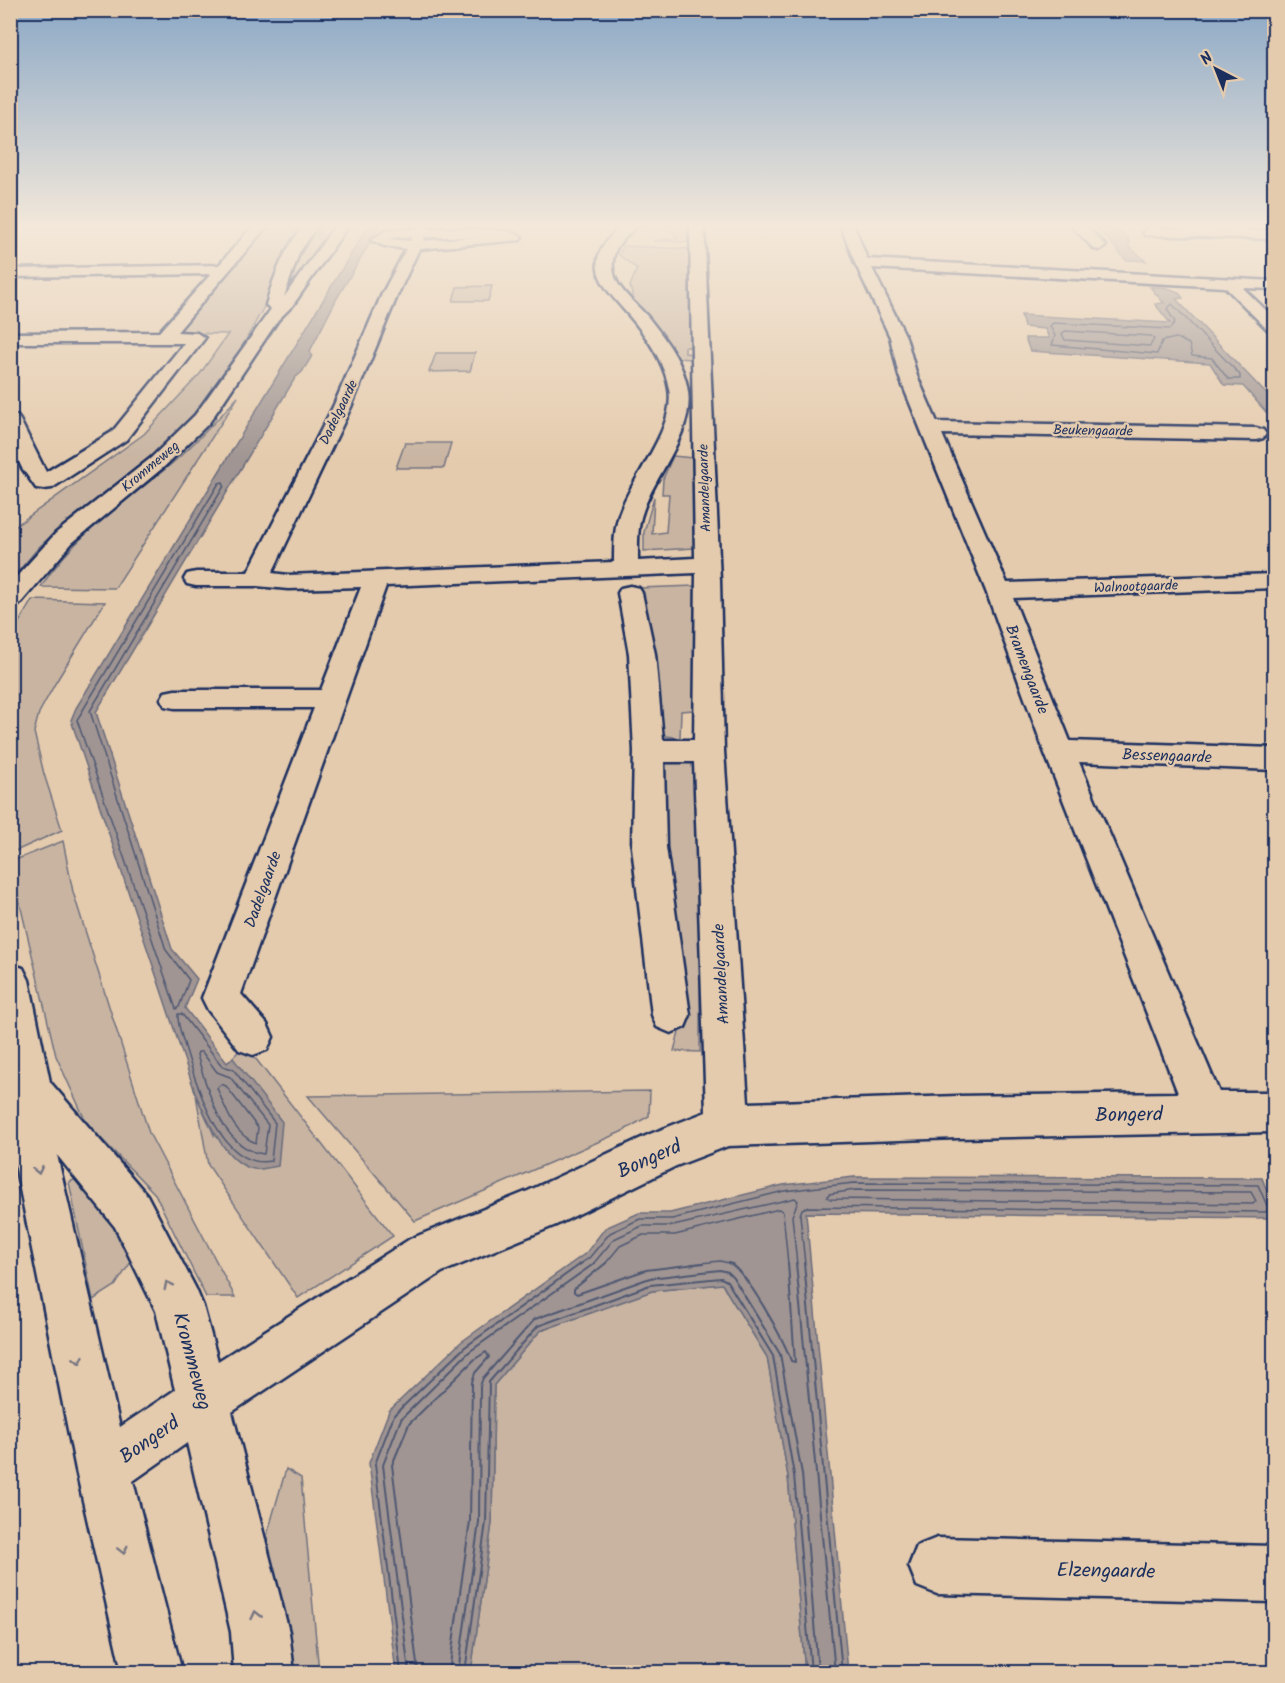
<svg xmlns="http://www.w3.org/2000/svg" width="1285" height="1683" font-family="Kalam,sans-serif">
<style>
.green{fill:#c8b4a1;stroke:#727280;stroke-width:1.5}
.water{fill:#a09592;stroke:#6b6c7d;stroke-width:1.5}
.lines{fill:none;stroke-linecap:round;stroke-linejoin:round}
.shore-far1{stroke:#505873;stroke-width:1.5}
.shore{stroke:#505873;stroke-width:2}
.minor-casing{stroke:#1b2f5e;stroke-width:5}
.minor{fill:#e5cbad;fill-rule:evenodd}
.oneway{stroke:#767582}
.labels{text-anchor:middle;stroke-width:4.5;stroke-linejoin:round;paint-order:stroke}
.far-street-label{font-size:14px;fill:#1b2f5e;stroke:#e5cbad}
.street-label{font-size:16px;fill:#1b2f5e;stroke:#e5cbad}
.near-street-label{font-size:20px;fill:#1b2f5e;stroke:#e5cbad}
</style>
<rect width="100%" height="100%" fill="#e5cbad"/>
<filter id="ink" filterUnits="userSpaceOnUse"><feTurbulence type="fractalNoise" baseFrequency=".0167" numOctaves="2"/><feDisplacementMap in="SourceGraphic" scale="12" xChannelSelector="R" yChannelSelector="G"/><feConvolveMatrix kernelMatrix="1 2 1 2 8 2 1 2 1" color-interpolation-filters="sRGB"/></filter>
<g filter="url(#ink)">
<g class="green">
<path d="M315 226H335L329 236 319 235 321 229 316 228 318 230 317 238 326 239 282 302C285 274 301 249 315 226Z"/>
<polygon points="641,226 687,226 688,242 653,241 678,238 668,228 634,230"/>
<polygon points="280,227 299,230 276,269 271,294 238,354 198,409 165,445 66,523 39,547 11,580 10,530 144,434 200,374 228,334 176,333 266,230"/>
<polygon points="623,246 689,249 692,347 685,347 685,353 692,354 692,359 677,358 634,303 630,286 637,269 619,255"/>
<polygon points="492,286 488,301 453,301 457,287"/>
<polygon points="436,353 475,353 470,371 429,372"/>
<path d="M238 397 115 588 41 587C72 538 118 507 163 471 190 449 214 423 238 397Z"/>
<polygon points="405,443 451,443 444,468 396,468"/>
<polygon points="673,456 693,458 694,548 644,551 644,532 654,497 652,534 666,532 669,494 662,494 663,479"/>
<polygon points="695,586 694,710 681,711 680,738 666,736 660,729 639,588"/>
<polygon points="32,600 105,602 56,682 39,713 34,732 44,774 62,830 11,853 11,636"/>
<polygon points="668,760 689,762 701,770 700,1052 674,1051 683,1017 669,905 660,768"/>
<polygon points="63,841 73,892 149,1133 235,1297 206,1297 155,1194 87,1124 56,1056 10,862"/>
<polygon points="245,1045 393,1236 298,1298 208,1165 196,1095 214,1135 227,1063"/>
<polygon points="650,1091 649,1116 621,1132 415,1221 308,1096"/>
<polygon points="87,1175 133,1259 115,1286 93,1300 69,1182"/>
<polygon points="722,1284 767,1357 788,1476 805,1672 471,1672 492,1523 494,1385 540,1331 652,1291"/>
<polygon points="286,1469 301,1478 319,1672 290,1672 267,1535"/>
</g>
<g class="water">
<path d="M368 226H380L337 298 310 351 312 356 302 372 295 378 96 712 172 949 197 979 185 1008 227 1063 233 1058 282 1122 278 1166C271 1167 261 1170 254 1169 225 1164 207 1118 196 1095L71 720 76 708Z"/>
<path d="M1096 226C1108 226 1125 230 1130 243L1128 246 1146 261 1126 260Z"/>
<path d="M1150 287C1162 287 1177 287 1183 298L1176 299 1274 402V421L1243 386 1224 385 1210 363 1030 351 1025 338H1049L1045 329 1024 327 1021 315 1170 323 1155 304 1164 303Z"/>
<polygon points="854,1177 1262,1178 1274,1209 1274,1218 806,1213 848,1672 805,1672 788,1476 767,1357 722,1284 652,1291 540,1331 494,1385 492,1523 471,1672 396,1672 369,1463 389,1411 461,1342 586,1253 605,1228 639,1213 670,1213 783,1185"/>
</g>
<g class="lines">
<g class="shore-far1">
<polygon points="1172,304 1240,375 1240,379 1228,379 1212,358 1192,356 1189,344 1176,338 1162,341 1157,354 1052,345 1055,336 1050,326 1053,323 1170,329 1175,322 1167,309"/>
<polygon points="1065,331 1151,336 1154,339 1150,346 1065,340 1062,334"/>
<polygon points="223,482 224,486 90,711 166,950 189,980 179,1007 176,1009 77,720 219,483"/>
<path d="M178 1014H182L222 1066 233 1069 275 1123 271 1161C221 1171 197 1086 186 1050 183 1039 177 1025 178 1014Z"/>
<path d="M198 1052H202L217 1072 230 1077 268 1125 264 1154C221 1149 208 1090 197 1055Z"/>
<path d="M221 1084 226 1086 258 1128 256 1143C233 1134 226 1109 217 1088Z"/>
<polygon points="855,1190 1251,1192 1256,1201 1253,1204 830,1199 827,1197 829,1194"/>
<polyline points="580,1264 589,1258 610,1233 640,1219 672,1219 784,1191 854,1183 1258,1185 1268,1208 1266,1212 807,1207 802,1209 800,1215 805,1264"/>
<polyline points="593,1264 614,1239 642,1226 673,1226 795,1198 798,1201 792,1216 797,1264"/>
<polyline points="605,1264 620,1246 643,1235 675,1235 779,1209 783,1212 788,1264"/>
<polyline points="691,1264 720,1261 733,1264"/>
</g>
<g class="shore">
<polyline points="606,1263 574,1289 574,1292 577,1294 646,1270 704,1263"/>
<path d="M728 1263C745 1268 786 1343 791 1361L795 1362 788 1263"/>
<polyline points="796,1263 835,1672"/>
<polyline points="804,1263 842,1672"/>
<polyline points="401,1672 375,1464 394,1415 465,1347 582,1263"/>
<polyline points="409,1672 383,1465 401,1419 469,1352 595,1263"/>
<polyline points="418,1672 392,1465 409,1424 475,1359 486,1352 489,1357 475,1373 472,1382 470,1521 449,1672"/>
<polyline points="458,1672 479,1522 480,1386 483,1378 535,1319 650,1278 720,1270 728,1272 733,1277 780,1354 802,1474 818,1672"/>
<polyline points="465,1672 486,1522 489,1382 538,1326 650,1285 721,1278 727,1281 773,1356 794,1475 811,1672"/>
</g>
<defs>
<g id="minor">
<polygon points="253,226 267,226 177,332 197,333 205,338 126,440 52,488 44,489 36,488 22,468 10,443 10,414 17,416 20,420 46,472 112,432 184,343 10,343 10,333 159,332 211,274 10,277 10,269 219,265"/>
<path d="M304 226H317L299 253 284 297 335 226H348L293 305 278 320 209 423 165 466 72 543 19 605 10 607V584L56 533 151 458 195 415 271 309 266 305C274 276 284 249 304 226Z"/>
<path d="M417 226H430L429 229C446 229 511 227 522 237L520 240 419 249 398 294 351 407 272 573 288 575 614 562C614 543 614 525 622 507 635 474 676 426 669 389 665 365 651 343 636 324 610 291 572 266 622 226H636C628 236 617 242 614 255 607 283 631 298 647 316 664 337 685 364 688 392 694 432 655 475 643 511 637 527 638 544 638 561L695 558 690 226H704L720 580 724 751 748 1103 958 1096 1178 1093 1044 751 986 591 899 376 890 337 855 263 841 226H854L867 259 1274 281V289L1243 288 1274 318V332L1268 330 1225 287 872 268 906 337 917 376 937 422 1256 428 1263 430 1266 434 1263 438 1256 440 942 434 1007 583 1274 574V588L1013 598 1070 741 1274 748V770L1079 762 1219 1092H1274V1132L958 1138 728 1146 676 1166 556 1225 442 1272 232 1412 289 1632 294 1672H234L231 1632 187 1443 133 1481 182 1672H122L76 1470 13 1154 10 1092V964L23 968 29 980 50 1082 147 1195 196 1289 203 1306 218 1361 410 1239 528 1191 650 1134 706 1112 694 762H664L666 847 690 1015 685 1027 671 1033 657 1027 652 1015 632 847 634 751 629 654 618 593 621 588 630 586 639 588 642 593 655 654 663 740H694L696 573 386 586 241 994 267 1024 273 1037 267 1050 253 1055 239 1050 208 1010 202 998 314 708H175L165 706 161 699 165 692 175 690H321L361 587 288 589 257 586H196L187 584 184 579 187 574 196 572H248L333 407 382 294 406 249 384 246 371 240 385 231 416 229ZM400 237H412L410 241 388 239ZM425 237H475L423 241ZM57 1155 115 1227 156 1311 175 1390 120 1427Z"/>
<polygon points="1072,226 1086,226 1106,246 1099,250 1094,249"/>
<polygon points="1150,228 1274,231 1274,239 1145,235 1143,232"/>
<polygon points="937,1538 1274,1546 1274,1602 937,1594 917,1586 909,1566 917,1546"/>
</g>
</defs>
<use href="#minor" class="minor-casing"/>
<use href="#minor" class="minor"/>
</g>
<defs><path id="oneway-chevron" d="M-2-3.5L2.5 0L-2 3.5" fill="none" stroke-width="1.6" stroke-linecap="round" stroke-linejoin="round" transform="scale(1.5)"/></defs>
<g class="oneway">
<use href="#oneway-chevron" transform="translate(38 1170) rotate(78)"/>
<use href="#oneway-chevron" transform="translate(168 1285) rotate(-117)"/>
<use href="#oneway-chevron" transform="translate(79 1360) rotate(78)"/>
<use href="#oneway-chevron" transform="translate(123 1550) rotate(76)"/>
<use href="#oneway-chevron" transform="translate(256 1615) rotate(-103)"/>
</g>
</g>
<linearGradient id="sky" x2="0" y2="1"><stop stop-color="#8ba8c6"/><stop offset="0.49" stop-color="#f3e8da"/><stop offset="1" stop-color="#f3e8da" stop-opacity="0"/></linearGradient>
<rect width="1285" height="461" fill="url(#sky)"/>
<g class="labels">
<g class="far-street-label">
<text transform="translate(338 412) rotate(-64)" y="5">Dadelgaarde</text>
<text transform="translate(1093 430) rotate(1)" y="5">Beukengaarde</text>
<text transform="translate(150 466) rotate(-40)" y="5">Krommeweg</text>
<text transform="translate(704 488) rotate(-92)" y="5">Amandelgaarde</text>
<text transform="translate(1136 586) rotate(-2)" y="5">Walnootgaarde</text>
</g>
<g class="street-label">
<text transform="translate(1028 669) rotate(69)" y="6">Bramengaarde</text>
<text transform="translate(1167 755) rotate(2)" y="6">Bessengaarde</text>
<text transform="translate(262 889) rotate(-70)" y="6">Dadelgaarde</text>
<text transform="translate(720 974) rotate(-93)" y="6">Amandelgaarde</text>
</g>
<g class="near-street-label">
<text transform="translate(1129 1114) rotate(-1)" y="7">Bongerd</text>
<text transform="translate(649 1158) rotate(-24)" y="7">Bongerd</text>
<text transform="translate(193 1361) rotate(75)" y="7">Krommeweg</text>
<text transform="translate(149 1439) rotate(-35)" y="7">Bongerd</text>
<text transform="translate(1106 1570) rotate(1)" y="7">Elzengaarde</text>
</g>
</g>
<rect width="1285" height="1683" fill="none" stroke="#e5cbad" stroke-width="36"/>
<rect x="18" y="18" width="1249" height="1647" fill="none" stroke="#1b2f5e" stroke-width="2" filter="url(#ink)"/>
<g transform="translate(1216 69) rotate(318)" stroke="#e5cbad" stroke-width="4.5" paint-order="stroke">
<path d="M0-4.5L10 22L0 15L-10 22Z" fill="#1b2f5e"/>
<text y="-9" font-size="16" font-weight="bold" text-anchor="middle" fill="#1b2f5e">N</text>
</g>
</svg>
